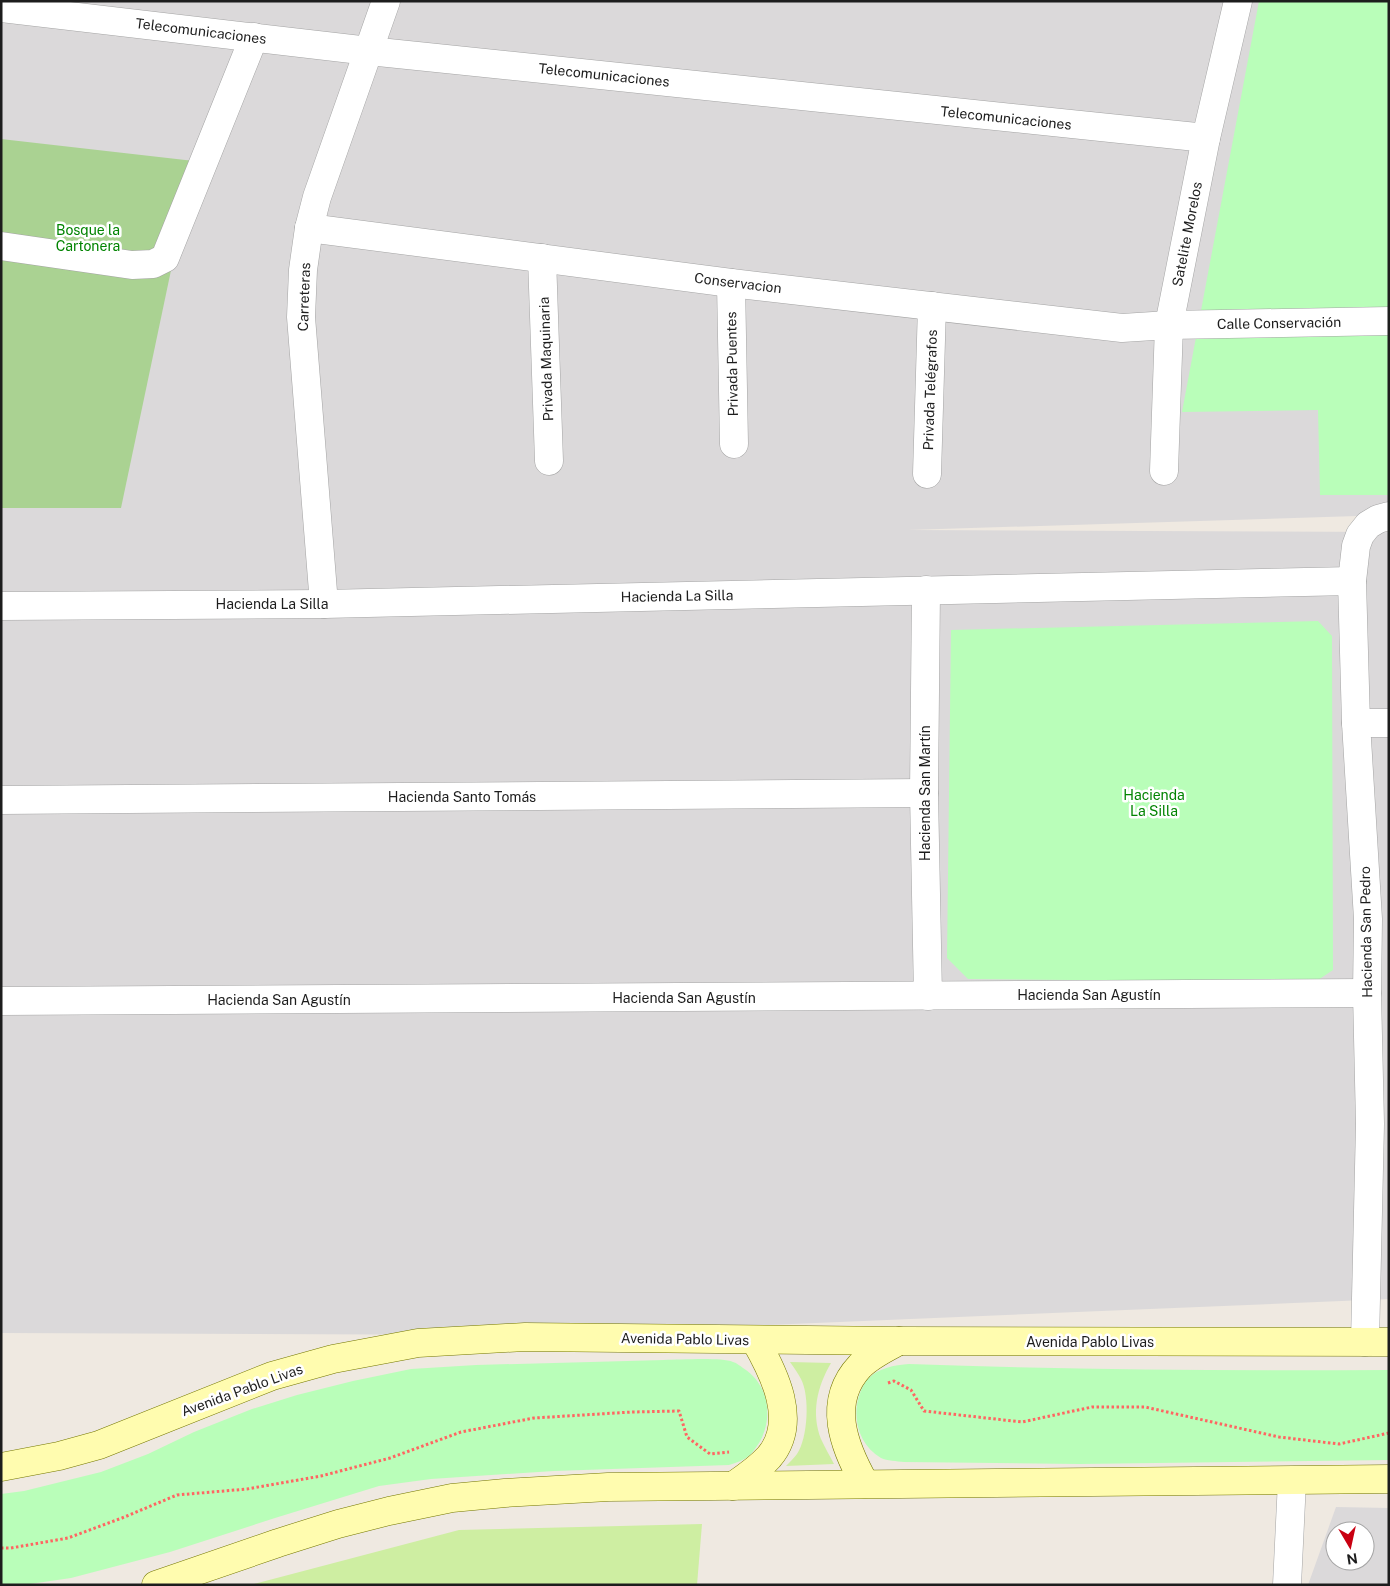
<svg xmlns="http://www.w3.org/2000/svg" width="1390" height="1586" font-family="'Public Sans',sans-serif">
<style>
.residential{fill:#dbd9da;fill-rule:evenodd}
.grass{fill:#ceeea2}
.forest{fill:#aad292}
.park{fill:#b9feb9}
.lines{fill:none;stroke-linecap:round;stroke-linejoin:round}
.street-casing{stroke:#a4a4a4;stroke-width:29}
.secondary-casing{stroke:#747700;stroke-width:29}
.path{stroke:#ff6562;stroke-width:3;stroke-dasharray:2.5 2.5;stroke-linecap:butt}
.street{stroke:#fff;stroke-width:28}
.secondary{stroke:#fffcaf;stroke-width:28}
.labels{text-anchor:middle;stroke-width:5;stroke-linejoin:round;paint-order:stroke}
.street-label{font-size:14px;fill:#1d1d1d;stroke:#fff}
.park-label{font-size:14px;fill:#028402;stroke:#fff}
</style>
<rect width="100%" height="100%" fill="#efe9e1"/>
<g class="residential">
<polygon points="1,1 1389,1 1389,515 908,530 1389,532 1389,1299 526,1335 1,1333"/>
<path d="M1336 1507 1389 1508V1585H1308ZM1335 1531H1365V1561H1335Z"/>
</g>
<g class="grass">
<path d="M790 1362 831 1363C817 1387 811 1413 821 1439 825 1448 830 1456 834 1464L786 1466C790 1462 794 1458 797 1454 808 1438 810 1396 801 1379 798 1373 794 1368 790 1362Z"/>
<polygon points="702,1524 697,1585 250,1585 459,1530"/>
</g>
<polygon class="forest" points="1,139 194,161 121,508 1,508"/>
<g class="park">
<polygon points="1259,1 1389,1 1389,495 1320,495 1318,410 1182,412"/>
<polygon points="1318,621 1332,636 1333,970 1315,982 968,979 947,958 951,630"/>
<path d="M664 1360C680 1360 720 1357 733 1362 737 1363 740 1366 743 1368 769 1384 774 1418 759 1443 756 1447 753 1452 750 1455 744 1460 736 1463 729 1465L554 1471 431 1479 379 1486 275 1518 170 1552 71 1578 23 1585H1V1494L24 1491 101 1472 148 1454 194 1432 252 1409 297 1395 353 1381 411 1369 476 1365Z"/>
<path d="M909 1364C1069 1370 1229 1371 1389 1370V1460L1079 1464 904 1462C897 1461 887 1461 881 1458 854 1442 849 1405 867 1380 877 1368 895 1365 909 1364Z"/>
</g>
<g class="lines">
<defs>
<g id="street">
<polyline points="1,8 369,51 1206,138"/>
<polyline points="309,228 731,283 1122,328 1169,325 1389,321"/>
<polyline points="1,246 132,265 153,264 165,258 254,37"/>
<polyline points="542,258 549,461"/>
<polyline points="731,283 734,444"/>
<polyline points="1164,471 1169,325 1206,138 1238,1"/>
<polyline points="927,474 932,306"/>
<polyline points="926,590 924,793 928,996"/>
<polyline points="324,604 301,317 303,270 309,228 317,197 386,1"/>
<polyline points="1,606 324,604 1352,581"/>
<polyline points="1356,723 1389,723"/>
<polyline points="1,800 924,793"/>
<polyline points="1,1001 1367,993"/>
<polyline points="1365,1342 1370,1124 1367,993 1368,919 1356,723 1352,581 1356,546 1360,535 1368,525 1378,519 1389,516"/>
<polyline points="1287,1585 1292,1481"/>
</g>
<g id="secondary">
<polyline points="1,1467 59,1456 99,1445 272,1376 333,1359 418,1343 525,1337 899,1341 1389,1342"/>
<path d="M865 1484C844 1447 826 1402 860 1366 871 1355 886 1348 899 1341"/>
<path d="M733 1486C746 1477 758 1469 769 1457 799 1422 774 1373 755 1340"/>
<polyline points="156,1585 278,1543 338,1524 389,1511 452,1498 505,1493 608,1487 1389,1479"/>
</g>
</defs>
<use href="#street" class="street-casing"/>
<use href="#secondary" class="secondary-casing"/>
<g class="path">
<polyline points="888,1383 894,1381 911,1390 924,1411 1022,1422 1092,1407 1145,1407 1279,1437 1339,1444 1389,1433"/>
<polyline points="1,1548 11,1548 68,1538 122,1518 177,1495 247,1489 321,1476 390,1458 461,1432 534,1418 632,1412 679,1411 687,1437 710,1454 729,1452"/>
</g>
<use href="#street" class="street"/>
<use href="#secondary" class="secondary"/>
</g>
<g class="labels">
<g class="street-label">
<text transform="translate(201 31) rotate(7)" y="5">Telecomunicaciones</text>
<text transform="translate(604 75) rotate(6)" y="5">Telecomunicaciones</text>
<text transform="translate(1006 118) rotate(6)" y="5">Telecomunicaciones</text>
<text transform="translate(1187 234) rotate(-79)" y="5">Satelite Morelos</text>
<text transform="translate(738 283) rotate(7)" y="5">Conservacion</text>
<text transform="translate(304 297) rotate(-88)" y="5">Carreteras</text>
<text transform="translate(1279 323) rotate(-1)" y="5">Calle Conservación</text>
<text transform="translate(546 359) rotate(-92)" y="5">Privada Maquinaria</text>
<text transform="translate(732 364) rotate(-91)" y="5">Privada Puentes</text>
<text transform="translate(930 390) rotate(-88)" y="5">Privada Telégrafos</text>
<text transform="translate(677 596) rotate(-1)" y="5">Hacienda La Silla</text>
<text x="272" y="609">Hacienda La Silla</text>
<text transform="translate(925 793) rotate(-90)" y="5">Hacienda San Martín</text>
<text x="462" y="802">Hacienda Santo Tomás</text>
<text transform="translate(1366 932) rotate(-91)" y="5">Hacienda San Pedro</text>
<text x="1089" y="1000">Hacienda San Agustín</text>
<text x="684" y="1003">Hacienda San Agustín</text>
<text x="279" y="1005">Hacienda San Agustín</text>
<text transform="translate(685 1339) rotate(1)" y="5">Avenida Pablo Livas</text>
<text x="1090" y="1347">Avenida Pablo Livas</text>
<text transform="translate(242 1390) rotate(-20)" y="5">Avenida Pablo Livas</text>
</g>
<g class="park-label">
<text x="88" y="235">Bosque la<tspan x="88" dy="16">Cartonera</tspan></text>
<text x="1154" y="800">Hacienda<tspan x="1154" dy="16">La Silla</tspan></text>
</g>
</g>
<rect width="1390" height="1586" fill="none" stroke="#1d1d1d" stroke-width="5"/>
<g transform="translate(1350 1546) rotate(171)"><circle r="24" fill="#ffffff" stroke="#a5a5a5"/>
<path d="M0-4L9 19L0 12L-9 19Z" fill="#c90011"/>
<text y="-8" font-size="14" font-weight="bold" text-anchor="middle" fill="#1d1d1d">N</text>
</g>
</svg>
